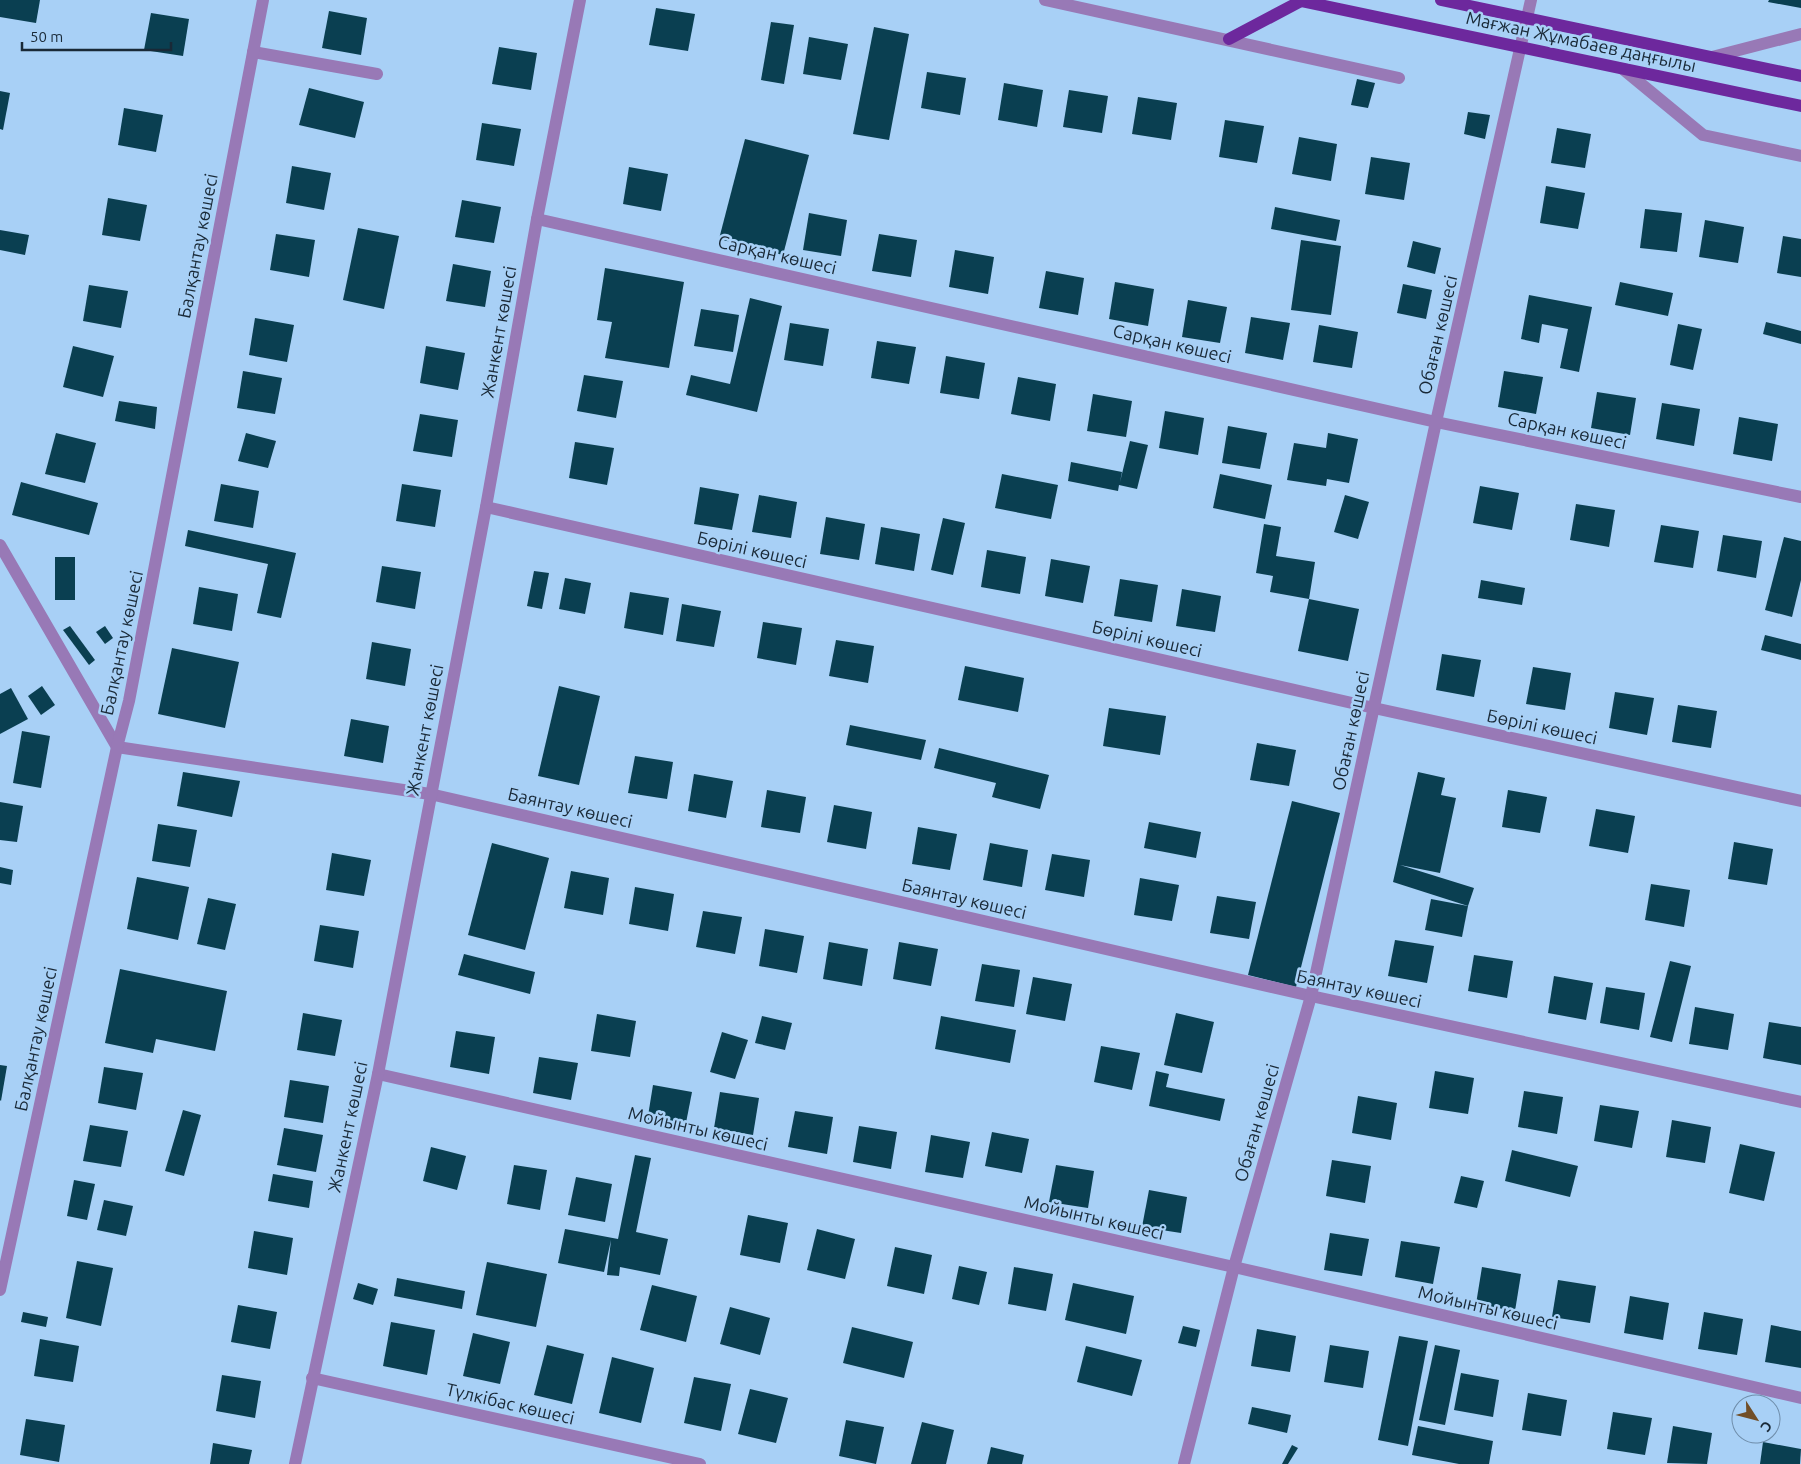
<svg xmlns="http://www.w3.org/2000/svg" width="1801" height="1464" font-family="Ubuntu,sans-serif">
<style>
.building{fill:#0a3f51}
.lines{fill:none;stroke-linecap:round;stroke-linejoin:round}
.minor{stroke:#9879b6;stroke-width:12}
.major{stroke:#6d289d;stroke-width:12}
.labels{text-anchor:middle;stroke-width:5;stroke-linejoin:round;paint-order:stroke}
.street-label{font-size:18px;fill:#192937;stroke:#a8d0f6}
</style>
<rect width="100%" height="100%" fill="#a8d0f6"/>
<g class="building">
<polygon points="0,0 40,0 36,23 0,17"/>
<polygon points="1769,0 1801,0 1801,8 1768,2"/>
<polygon points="656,8 695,14 688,51 649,45"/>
<polygon points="329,11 367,18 361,55 322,48"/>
<polygon points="151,13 189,19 183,56 144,50"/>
<polygon points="771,22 794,25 784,84 761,80"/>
<polygon points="874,27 909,34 889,140 853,134"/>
<polygon points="809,37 848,44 841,80 803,74"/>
<polygon points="499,47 537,53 531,90 492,84"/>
<polygon points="927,72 966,78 960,115 921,108"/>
<polygon points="1357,79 1375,83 1368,108 1351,105"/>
<polygon points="1004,83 1043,90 1037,127 998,120"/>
<polygon points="309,88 364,102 355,138 299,125"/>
<polygon points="1069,90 1108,96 1102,133 1063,127"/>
<polygon points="0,91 10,93 3,130 0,129"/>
<polygon points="1138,97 1177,103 1171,140 1132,134"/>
<polygon points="124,108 163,115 156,152 118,145"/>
<polygon points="1468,112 1490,115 1485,139 1464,134"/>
<polygon points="1225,120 1264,126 1257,163 1219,157"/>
<polygon points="482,123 521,129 514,166 476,160"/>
<polygon points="1557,128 1591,134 1585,168 1551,163"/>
<polygon points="1299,137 1337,144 1331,181 1292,174"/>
<polygon points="745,139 809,155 783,255 719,239"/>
<polygon points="1371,157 1410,163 1404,200 1365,194"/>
<polygon points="292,166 331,173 324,210 286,203"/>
<polygon points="629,167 668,174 661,211 623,204"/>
<polygon points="1546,186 1585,193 1578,229 1540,223"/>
<polygon points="108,198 147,205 140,241 102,235"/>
<polygon points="462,200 501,207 494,243 455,237"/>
<polygon points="1275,207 1340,220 1336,241 1271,229"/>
<polygon points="1645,209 1682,213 1677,252 1640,248"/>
<polygon points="809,213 847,220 841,256 803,250"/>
<polygon points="1705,220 1744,227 1738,263 1699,257"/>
<polygon points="358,228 399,236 384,309 343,300"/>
<polygon points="0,230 29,235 25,255 0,250"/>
<polygon points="276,234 315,240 309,277 270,270"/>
<polygon points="879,234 917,240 911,277 872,271"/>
<polygon points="1783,236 1801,239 1801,277 1777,273"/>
<polygon points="1301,240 1341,246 1331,315 1291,310"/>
<polygon points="1413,241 1441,248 1435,274 1407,267"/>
<polygon points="955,250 994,257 988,294 949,287"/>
<polygon points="453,264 491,271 485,307 446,301"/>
<polygon points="605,268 684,282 669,368 605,358 612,322 597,320"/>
<polygon points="1046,271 1084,278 1078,315 1039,308"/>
<polygon points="1115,282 1154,289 1148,326 1109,319"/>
<polygon points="1620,282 1673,293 1668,316 1615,305"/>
<polygon points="1403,284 1432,290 1426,319 1397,313"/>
<polygon points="89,285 128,291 121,328 83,321"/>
<polygon points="1529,295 1592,307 1579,372 1560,368 1568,329 1542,324 1539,343 1521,339"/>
<polygon points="750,298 782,306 757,412 686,395 691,375 730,384"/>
<polygon points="1188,300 1227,307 1220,343 1182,337"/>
<polygon points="701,309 739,315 733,352 694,346"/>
<polygon points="1251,317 1290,323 1283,360 1245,353"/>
<polygon points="255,318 294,325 287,362 249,355"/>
<polygon points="1766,322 1801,331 1801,344 1763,334"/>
<polygon points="790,323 829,329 823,366 784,360"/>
<polygon points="1678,324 1702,329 1693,370 1670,365"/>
<polygon points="1319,325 1358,332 1352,368 1313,362"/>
<polygon points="877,341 916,347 909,384 871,378"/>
<polygon points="73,346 114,356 103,397 63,387"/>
<polygon points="426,346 465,353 458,390 420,383"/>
<polygon points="946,356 985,363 979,399 940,393"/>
<polygon points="243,371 282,378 275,414 237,408"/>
<polygon points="1504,371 1543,377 1536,414 1498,407"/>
<polygon points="584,375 623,381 616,418 577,411"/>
<polygon points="1018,377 1056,384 1050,421 1011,414"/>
<polygon points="1597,392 1636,398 1630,435 1591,428"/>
<polygon points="1093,394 1132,401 1126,437 1087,431"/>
<polygon points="119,401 157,407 155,429 115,421"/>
<polygon points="1662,403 1700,409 1694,446 1656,439"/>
<polygon points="1165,411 1204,418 1198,455 1159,448"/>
<polygon points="420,414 458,420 452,457 413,451"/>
<polygon points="1739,417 1778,424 1772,461 1733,454"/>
<polygon points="1228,426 1267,433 1260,469 1222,463"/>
<polygon points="56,433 96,443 85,483 45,474"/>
<polygon points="246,433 276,441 268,468 238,461"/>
<polygon points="1328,433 1358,439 1349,483 1327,479 1326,486 1287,480 1294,443 1326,448"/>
<polygon points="1130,441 1148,445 1137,489 1119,485 1118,491 1068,481 1071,462 1122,472 1120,482"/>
<polygon points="575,442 614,448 607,485 569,478"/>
<polygon points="1002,474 1058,485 1051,519 995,508"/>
<polygon points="1220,474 1272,485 1265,519 1213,508"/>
<polygon points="21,482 98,503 89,535 12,515"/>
<polygon points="221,484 259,491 253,528 214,521"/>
<polygon points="402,484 441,490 435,527 396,521"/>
<polygon points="1480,486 1519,493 1512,530 1473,523"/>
<polygon points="700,487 739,494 732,530 694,524"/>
<polygon points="759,495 797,502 791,538 752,532"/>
<polygon points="1345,495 1369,502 1358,539 1334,532"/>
<polygon points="1576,504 1615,510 1609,547 1570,540"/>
<polygon points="826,517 865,524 859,560 820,554"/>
<polygon points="943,518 965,523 953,575 931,570"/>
<polygon points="1264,524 1281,527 1276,556 1315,562 1309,599 1270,592 1273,576 1256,573"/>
<polygon points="1661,525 1699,531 1693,568 1654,562"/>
<polygon points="881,527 920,534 914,571 875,564"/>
<polygon points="188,530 296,553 281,618 257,613 268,564 185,546"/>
<polygon points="1723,535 1762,541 1756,578 1717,571"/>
<polygon points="1784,537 1801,541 1801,580 1792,617 1765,610"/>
<polygon points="987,550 1026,557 1020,594 981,587"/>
<rect x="55" y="557" width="20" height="43"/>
<polygon points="1051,559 1090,566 1083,603 1045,596"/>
<polygon points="382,566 421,572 415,609 376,602"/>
<polygon points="534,571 549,573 542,609 527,606"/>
<polygon points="565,578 591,583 585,614 559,609"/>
<polygon points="1120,579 1158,585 1152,622 1114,616"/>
<polygon points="1481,580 1525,588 1522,605 1478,598"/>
<polygon points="199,587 238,594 232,631 193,624"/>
<polygon points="1182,589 1221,596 1215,632 1176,626"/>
<polygon points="630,592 669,598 663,635 624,628"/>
<polygon points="1309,599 1359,609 1348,661 1298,651"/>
<polygon points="682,604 721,611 714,647 676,641"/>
<polygon points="763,622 802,628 796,665 757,658"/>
<polygon points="70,626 95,660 89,665 63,630"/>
<polygon points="105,626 113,638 105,644 96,632"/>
<polygon points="1765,635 1801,644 1801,660 1761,650"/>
<polygon points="836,640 874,646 868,683 829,676"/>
<polygon points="372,642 411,649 405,686 366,679"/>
<polygon points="172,648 239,662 225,728 158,714"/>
<polygon points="1442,654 1481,660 1474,697 1436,690"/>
<polygon points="965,666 1024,678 1018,712 958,700"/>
<polygon points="1533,667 1571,673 1565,710 1526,704"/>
<polygon points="42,686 55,705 41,715 28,696"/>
<polygon points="559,686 600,696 579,785 538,776"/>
<polygon points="11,688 28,719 0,734 0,694"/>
<polygon points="1615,692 1654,698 1647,735 1609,728"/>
<polygon points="1678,705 1717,711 1711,748 1672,742"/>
<polygon points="1109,708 1166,716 1160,755 1103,746"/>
<polygon points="351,719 389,726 383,763 344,756"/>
<polygon points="850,725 926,740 921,760 846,745"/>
<polygon points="22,731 50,736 41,788 13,783"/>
<polygon points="1257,743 1296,750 1289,786 1250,780"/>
<polygon points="939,748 1049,775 1040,809 992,797 996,783 934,768"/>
<polygon points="635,756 673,762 667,799 628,793"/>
<polygon points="183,772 240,781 232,817 177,806"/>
<polygon points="1418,772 1445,778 1441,795 1456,798 1440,873 1400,865 1474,888 1468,906 1393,882"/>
<polygon points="694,774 733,781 726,818 688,811"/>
<polygon points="767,790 806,797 800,833 761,827"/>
<polygon points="1508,790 1547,797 1540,833 1502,827"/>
<polygon points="1292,801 1340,813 1296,987 1248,975"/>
<polygon points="0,802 23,806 17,842 0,840"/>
<polygon points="834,805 872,812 866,849 827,842"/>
<polygon points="1596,809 1635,816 1628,853 1589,846"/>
<polygon points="1149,822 1201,832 1196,858 1144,848"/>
<polygon points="158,824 197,830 190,867 152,861"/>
<polygon points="918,827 957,834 950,870 912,864"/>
<polygon points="1734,842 1773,849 1767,885 1728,879"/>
<polygon points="492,843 549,858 525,950 468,935"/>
<polygon points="990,843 1028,850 1022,887 983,880"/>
<polygon points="332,853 371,860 364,896 326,890"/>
<polygon points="1052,854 1090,860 1084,897 1045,890"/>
<polygon points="0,867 13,870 11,885 0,883"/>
<polygon points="571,871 609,878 603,915 564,908"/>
<polygon points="137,877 189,887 178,940 127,929"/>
<polygon points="1140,878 1179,885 1172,921 1134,915"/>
<polygon points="1651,884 1690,890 1684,927 1645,920"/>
<polygon points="635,887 674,894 668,931 629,924"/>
<polygon points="1217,896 1256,902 1249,939 1210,933"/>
<polygon points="208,898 236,904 225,950 197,944"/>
<polygon points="1431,899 1468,906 1462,937 1425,930"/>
<polygon points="703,911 742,917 735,954 696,947"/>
<polygon points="320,925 359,931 353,968 314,961"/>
<polygon points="765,929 804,936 797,973 759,966"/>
<polygon points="1395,940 1434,946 1427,983 1388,976"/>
<polygon points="829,942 868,949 862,986 823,979"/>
<polygon points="899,942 938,949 931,986 893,979"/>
<polygon points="464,954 535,972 530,994 458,975"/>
<polygon points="1474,955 1513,961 1507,998 1468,991"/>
<polygon points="1670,961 1691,966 1672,1042 1650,1037"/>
<polygon points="982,964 1020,970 1014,1007 975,1001"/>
<polygon points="120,969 227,991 215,1051 156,1039 153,1053 105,1043"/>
<polygon points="1554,976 1593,983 1586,1020 1548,1013"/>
<polygon points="1033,977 1072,984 1065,1021 1026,1014"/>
<polygon points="1606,987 1645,993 1639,1030 1600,1023"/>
<polygon points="1695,1007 1734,1014 1728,1050 1689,1044"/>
<polygon points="303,1013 342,1020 335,1056 297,1050"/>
<polygon points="1176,1013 1214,1022 1202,1073 1164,1065"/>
<polygon points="597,1014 636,1021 630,1057 591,1051"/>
<polygon points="762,1016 792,1023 785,1050 755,1043"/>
<polygon points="941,1016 1016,1030 1010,1063 935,1049"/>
<polygon points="1769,1022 1801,1027 1801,1065 1763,1058"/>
<polygon points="456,1031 495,1037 489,1074 450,1067"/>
<polygon points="722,1032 748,1040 735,1079 710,1072"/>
<polygon points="1101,1046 1140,1053 1132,1090 1094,1082"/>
<polygon points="539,1057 578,1063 571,1100 533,1093"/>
<polygon points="0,1065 7,1066 1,1101 0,1100"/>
<polygon points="104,1067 143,1073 136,1110 98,1103"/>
<polygon points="1156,1071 1169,1074 1166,1087 1225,1099 1220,1121 1149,1106"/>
<polygon points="1435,1071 1474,1078 1468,1114 1429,1108"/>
<polygon points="290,1080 329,1086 323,1123 284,1117"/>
<polygon points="653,1085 692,1092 685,1128 647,1122"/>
<polygon points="1524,1091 1563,1097 1557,1134 1518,1127"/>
<polygon points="720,1092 759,1098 753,1135 714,1128"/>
<polygon points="1358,1096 1397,1103 1391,1140 1352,1133"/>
<polygon points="1600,1105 1639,1111 1632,1148 1594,1141"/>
<polygon points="183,1110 201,1115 184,1176 165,1171"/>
<polygon points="795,1111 833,1117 827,1154 788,1147"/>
<polygon points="1672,1120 1711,1127 1705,1163 1666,1157"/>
<polygon points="90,1125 128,1131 121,1167 83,1161"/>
<polygon points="859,1126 897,1132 891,1169 853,1162"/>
<polygon points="284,1128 323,1135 316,1172 277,1165"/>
<polygon points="992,1132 1029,1139 1022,1173 985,1166"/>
<polygon points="931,1135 970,1142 963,1178 925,1172"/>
<polygon points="1740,1144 1775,1152 1764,1201 1729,1193"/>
<polygon points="431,1147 466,1156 457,1190 423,1181"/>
<polygon points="1512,1150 1578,1166 1570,1197 1505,1181"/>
<polygon points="635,1155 651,1158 636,1232 668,1239 660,1275 620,1267 619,1276 607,1275 611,1240 604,1272 558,1263 565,1229 618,1239"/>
<polygon points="1332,1160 1371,1166 1365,1203 1326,1196"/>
<polygon points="514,1165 547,1170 540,1210 507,1204"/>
<polygon points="1056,1165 1094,1171 1088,1208 1049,1202"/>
<polygon points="273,1174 313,1181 309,1208 268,1201"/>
<polygon points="1461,1176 1484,1181 1477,1208 1454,1203"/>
<polygon points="576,1177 612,1184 605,1222 568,1215"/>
<polygon points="74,1180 95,1184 87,1220 67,1216"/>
<polygon points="1149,1190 1187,1197 1181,1233 1142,1227"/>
<polygon points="104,1200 133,1206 126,1236 97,1230"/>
<polygon points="748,1215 788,1223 780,1263 740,1255"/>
<polygon points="817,1229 855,1239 845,1279 807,1270"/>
<polygon points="254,1231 293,1238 287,1275 248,1268"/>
<polygon points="1330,1233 1369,1239 1362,1276 1324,1270"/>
<polygon points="1401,1241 1440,1247 1433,1284 1395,1277"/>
<polygon points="895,1247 932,1255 924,1294 887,1286"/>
<polygon points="77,1261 113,1268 101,1326 66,1318"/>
<polygon points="487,1262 547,1274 536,1327 476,1315"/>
<polygon points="959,1266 987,1272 979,1305 952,1299"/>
<polygon points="1014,1267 1053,1274 1046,1311 1008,1304"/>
<polygon points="1482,1267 1521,1274 1515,1311 1476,1304"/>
<polygon points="397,1278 465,1291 462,1309 394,1296"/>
<polygon points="1558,1280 1596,1286 1590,1323 1552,1317"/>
<polygon points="358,1283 378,1289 373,1305 353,1299"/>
<polygon points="1073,1283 1134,1296 1126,1334 1065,1320"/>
<polygon points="652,1285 697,1296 686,1342 640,1330"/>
<polygon points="1630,1296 1669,1303 1663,1340 1624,1333"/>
<polygon points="238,1305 277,1312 270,1349 231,1342"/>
<polygon points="730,1307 770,1318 760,1355 720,1344"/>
<polygon points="23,1312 48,1317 46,1327 21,1322"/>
<polygon points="1704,1312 1743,1319 1737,1355 1698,1349"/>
<polygon points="391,1322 435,1330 427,1375 383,1366"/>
<polygon points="1771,1325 1801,1331 1801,1368 1765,1362"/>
<polygon points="1183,1326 1200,1330 1196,1347 1178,1343"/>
<polygon points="852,1327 913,1342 904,1378 843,1363"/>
<polygon points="1257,1329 1296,1336 1290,1372 1251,1366"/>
<polygon points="473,1333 510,1342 500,1384 463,1376"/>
<polygon points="1399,1336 1428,1341 1408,1446 1378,1440"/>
<polygon points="40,1339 79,1346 73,1382 34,1376"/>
<polygon points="547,1345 584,1354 572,1404 534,1395"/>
<polygon points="1330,1345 1369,1351 1363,1388 1324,1382"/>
<polygon points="1435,1345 1460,1350 1445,1425 1419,1420"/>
<polygon points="1086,1346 1142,1360 1132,1396 1077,1382"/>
<polygon points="612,1357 654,1368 641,1423 599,1413"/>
<polygon points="1461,1373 1499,1380 1493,1417 1454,1410"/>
<polygon points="222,1375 261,1381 255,1418 216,1411"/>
<polygon points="694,1377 731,1384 721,1431 684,1423"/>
<polygon points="750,1389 788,1398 776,1443 738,1434"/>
<polygon points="1528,1393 1567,1400 1561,1436 1522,1430"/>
<polygon points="1252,1407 1291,1415 1287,1433 1248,1424"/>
<polygon points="1613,1412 1652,1418 1645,1455 1607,1449"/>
<polygon points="26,1419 65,1425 59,1462 20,1455"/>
<polygon points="846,1420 884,1427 876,1464 839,1456"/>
<polygon points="922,1422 954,1430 946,1464 911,1464"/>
<polygon points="1418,1426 1493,1441 1489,1464 1459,1464 1412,1455"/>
<polygon points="1673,1426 1712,1433 1707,1464 1667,1463"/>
<polygon points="1763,1442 1801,1449 1800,1464 1760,1464"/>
<polygon points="213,1443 252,1450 249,1464 210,1464"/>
<polygon points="1292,1445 1298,1448 1288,1464 1282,1464"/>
<polygon points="991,1447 1024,1455 1022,1464 987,1464"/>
</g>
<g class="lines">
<g class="minor">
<polyline points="1045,0 1399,78"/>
<polyline points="253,52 377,74"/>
<polyline points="1712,57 1801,34"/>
<polyline points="1623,69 1703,135 1801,156"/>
<polyline points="537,219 1436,422 1801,497"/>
<polyline points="486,507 1374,708 1801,801"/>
<polyline points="0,545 117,747 430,794 1311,996 1801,1102"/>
<polyline points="378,1074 1234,1267 1801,1398"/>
<polyline points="0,1290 117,747 129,701 263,0"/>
<polyline points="312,1378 700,1464"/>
<polyline points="295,1464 378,1074 486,507 537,219 580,0"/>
<polyline points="1184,1464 1234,1267 1311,996 1436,422 1531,0"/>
</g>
<g class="major">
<polyline points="1296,0 1801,106"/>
<polyline points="1441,0 1801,76"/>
<polyline points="1229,39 1301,1"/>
</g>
</g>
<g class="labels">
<g class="street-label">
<text transform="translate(1581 42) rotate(12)" y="6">Мағжан Жұмабаев даңғылы</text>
<text transform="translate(198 246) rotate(-79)" y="6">Балқантау көшесі</text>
<text transform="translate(777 255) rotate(13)" y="6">Сарқан көшесі</text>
<text transform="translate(499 332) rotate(-80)" y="6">Жанкент көшесі</text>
<text transform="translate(1438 335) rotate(-77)" y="6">Обаған көшесі</text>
<text transform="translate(1172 344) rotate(13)" y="6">Сарқан көшесі</text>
<text transform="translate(1567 431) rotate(12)" y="6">Сарқан көшесі</text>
<text transform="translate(752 550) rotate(13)" y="6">Бөрілі көшесі</text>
<text transform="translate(1147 639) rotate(13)" y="6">Бөрілі көшесі</text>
<text transform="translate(122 643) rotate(-78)" y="6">Балқантау көшесі</text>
<text transform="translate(1542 727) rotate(12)" y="6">Бөрілі көшесі</text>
<text transform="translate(425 730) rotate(-79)" y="6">Жанкент көшесі</text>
<text transform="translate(1351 731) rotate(-78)" y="6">Обаған көшесі</text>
<text transform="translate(570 808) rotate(13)" y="6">Баянтау көшесі</text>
<text transform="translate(964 899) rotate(13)" y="6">Баянтау көшесі</text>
<text transform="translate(1359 989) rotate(12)" y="6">Баянтау көшесі</text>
<text transform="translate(36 1039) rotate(-78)" y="6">Балқантау көшесі</text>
<text transform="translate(1257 1123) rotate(-74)" y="6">Обаған көшесі</text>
<text transform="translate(348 1127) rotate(-78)" y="6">Жанкент көшесі</text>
<text transform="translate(698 1129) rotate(13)" y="6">Мойынты көшесі</text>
<text transform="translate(1094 1218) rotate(13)" y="6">Мойынты көшесі</text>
<text transform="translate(1488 1308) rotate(13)" y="6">Мойынты көшесі</text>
<text transform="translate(510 1404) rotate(13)" y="6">Түлкібас көшесі</text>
</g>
</g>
<g transform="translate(1756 1419) rotate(126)"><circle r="24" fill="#a8d0f6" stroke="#6f8daa"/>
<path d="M0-4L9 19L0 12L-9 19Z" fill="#714e27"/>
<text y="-8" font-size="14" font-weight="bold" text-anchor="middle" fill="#192937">С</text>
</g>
<path d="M22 42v8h149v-8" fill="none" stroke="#192937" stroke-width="2.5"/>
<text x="30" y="42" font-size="15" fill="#192937" stroke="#a8d0f6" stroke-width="4" paint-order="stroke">50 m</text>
</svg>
